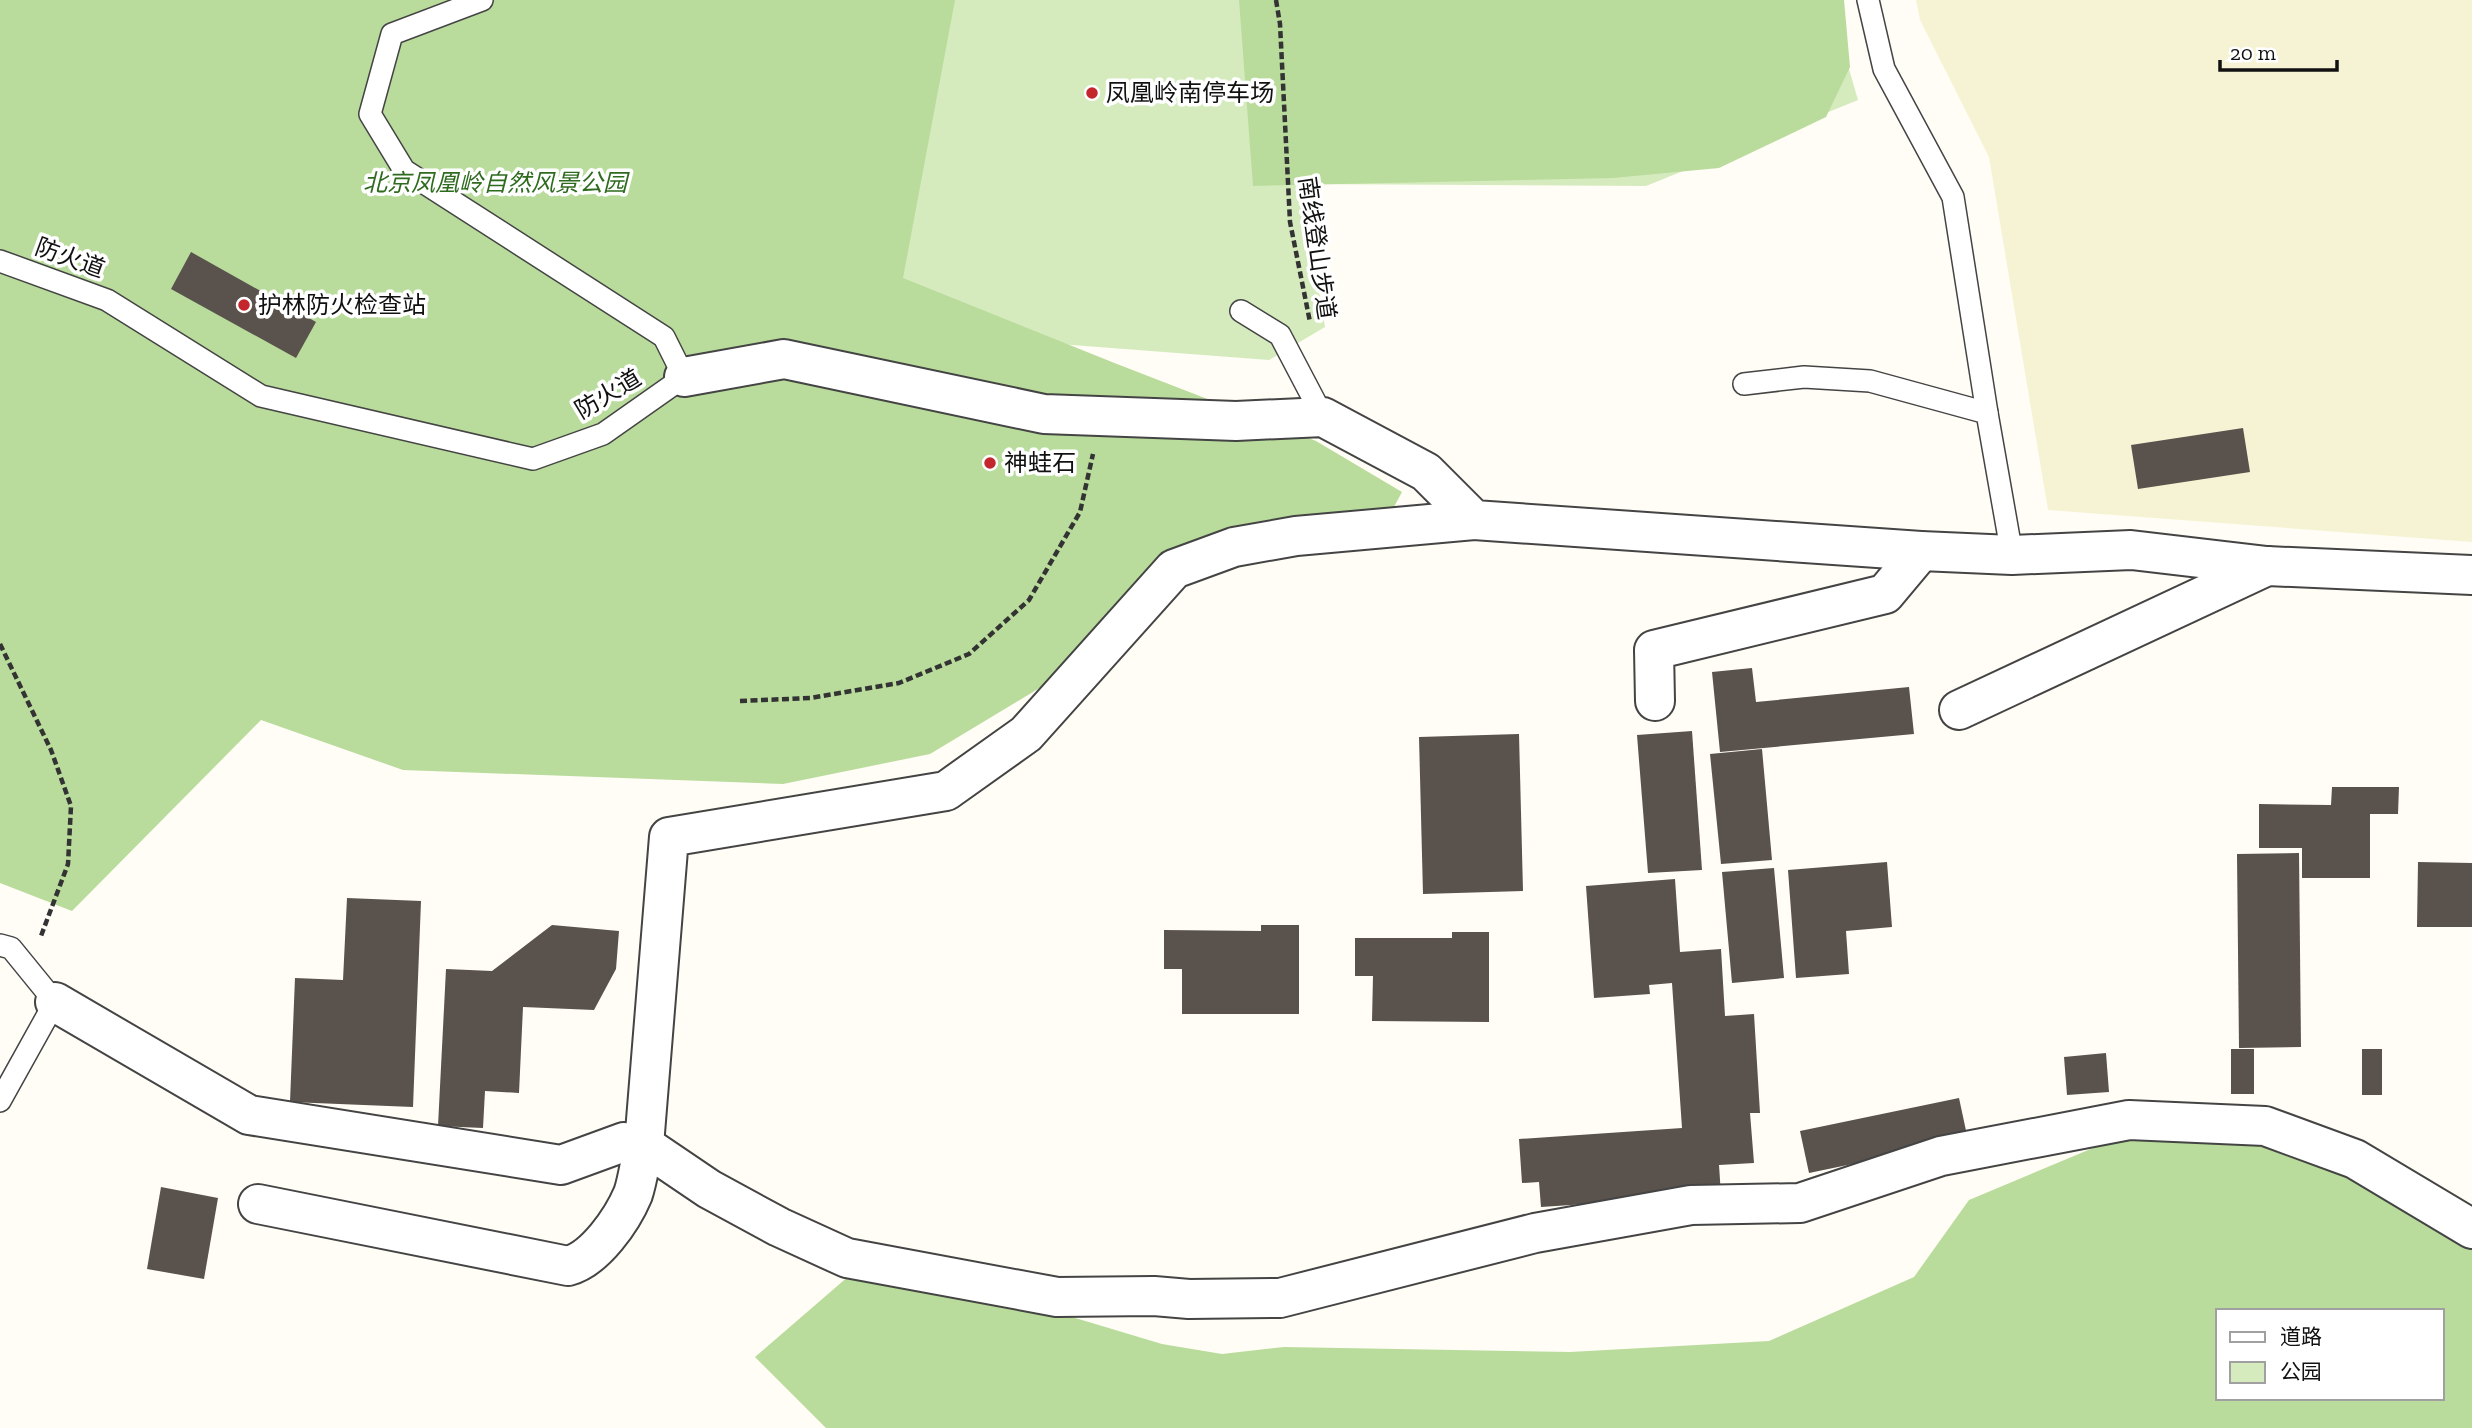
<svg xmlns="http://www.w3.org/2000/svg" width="2472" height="1428" font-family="'Zilla Slab','Noto Sans SC',serif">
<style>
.farmland{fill:#f6f3d4}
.green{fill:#d5ebbd}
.forest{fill:#b9dc9c;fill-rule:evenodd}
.building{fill:#5a524d}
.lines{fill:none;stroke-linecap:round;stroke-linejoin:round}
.service-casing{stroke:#444;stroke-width:24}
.minor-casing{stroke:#444;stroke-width:42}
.path{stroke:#333;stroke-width:4.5;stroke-dasharray:7 3.5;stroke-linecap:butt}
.service{stroke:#fff;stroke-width:21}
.minor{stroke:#fff;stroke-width:38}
.poi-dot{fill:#c4262e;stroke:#fff;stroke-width:2.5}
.labels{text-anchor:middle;stroke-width:7;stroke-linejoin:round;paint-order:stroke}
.poi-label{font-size:24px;fill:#111;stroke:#fff;text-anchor:start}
.park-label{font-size:24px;font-style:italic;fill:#2f6b1f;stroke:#fff}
.street-label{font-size:24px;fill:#111;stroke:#fff}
</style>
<rect width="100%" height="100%" fill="#fffdf5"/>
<polygon class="farmland" points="1916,0 2472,0 2472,542 2048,510 1989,157 1920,20"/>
<polygon class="green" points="0,0 1829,0 1858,100 1646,186 1302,184 1325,327 1269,360 862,329"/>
<g class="forest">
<polygon points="0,0 955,0 903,278 1117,364 1316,441 1402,492 1388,518 1172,564 1061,675 930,754 783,784 403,770 261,720 72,911 0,883"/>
<polygon points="1239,0 1844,0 1850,67 1826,117 1719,168 1613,178 1253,186"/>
<path d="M2219 1129 2472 1219V1428H826L755 1357 850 1275 1032 1305 1162 1344 1222 1354 1284 1347 1570 1352 1769 1341 1914 1277 1969 1200 2105 1143ZM2218 1311H2442V1398H2218Z"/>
</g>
<g class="building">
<polygon points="191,252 316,322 296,358 171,289"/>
<polygon points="2243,428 2250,472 2138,489 2131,445"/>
<polygon points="1752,668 1756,702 1909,687 1914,734 1720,752 1712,672"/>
<polygon points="1692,731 1702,870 1648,873 1637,735"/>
<polygon points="1519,734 1523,891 1423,894 1419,737"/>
<polygon points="1762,749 1772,860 1721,864 1710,754"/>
<polygon points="2332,787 2399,787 2398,814 2370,814 2370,878 2302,878 2302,848 2259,848 2259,804 2331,805"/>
<polygon points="2299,853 2301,1047 2239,1048 2237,854"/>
<polygon points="1887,862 1892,927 1846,931 1849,974 1796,978 1788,870"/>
<polygon points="2418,862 2472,863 2472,927 2417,927"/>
<polygon points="1774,868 1784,978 1732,983 1722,872"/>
<polygon points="1675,879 1680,952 1721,949 1725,1016 1754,1014 1760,1113 1750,1113 1754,1163 1719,1165 1721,1195 1541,1207 1539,1182 1522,1183 1519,1139 1682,1128 1672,983 1649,985 1650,994 1594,998 1586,886"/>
<polygon points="347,898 421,901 413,1107 290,1102 295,978 343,980"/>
<polygon points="552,925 619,931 616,969 594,1010 523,1007 519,1093 485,1091 483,1128 438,1126 446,969 492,971"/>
<polygon points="1261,925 1299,925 1299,1014 1182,1014 1182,969 1164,969 1164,930 1261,931"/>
<polygon points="1452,932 1489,932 1489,1022 1372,1021 1373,976 1355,976 1355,938 1452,938"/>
<rect x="2231" y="1049" width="23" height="45"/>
<rect x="2362" y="1049" width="20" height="46"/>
<polygon points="2106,1053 2109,1092 2067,1095 2064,1057"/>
<polygon points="1959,1098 1968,1140 1809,1173 1800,1131"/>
<polygon points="161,1187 218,1198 204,1279 147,1269"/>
</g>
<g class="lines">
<defs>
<g id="service">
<polyline points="1868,0 1884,69 1953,197 1987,413"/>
<polyline points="0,261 107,300 261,396 533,459 603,434 684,377 664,337 404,170 370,114 392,34 482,0"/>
<polyline points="1241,311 1280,335 1323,417"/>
<polyline points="1744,384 1804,377 1870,381 1987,413 2012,555"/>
<polyline points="0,945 11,948 55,1002 0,1101"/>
</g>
<g id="minor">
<polyline points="684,377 784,359 1044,414 1236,421 1323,417 1426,472 1474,520 1921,551 2012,555 2131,550 2267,566 2472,575"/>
<polyline points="1655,701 1654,650 1885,594 1921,551"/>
<polyline points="1959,710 2267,566"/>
<polyline points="55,1002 249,1115 561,1165 624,1142 644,1145 709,1189 779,1227 847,1258 1057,1297 1154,1296 1189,1299 1280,1298 1535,1233 1691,1205 1800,1203 1941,1156 2129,1120 2265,1126 2355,1159 2472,1229"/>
<path d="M258 1204 568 1266C595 1259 622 1220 633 1194 638 1179 640 1161 644 1145L669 837 946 791 1026 734 1174 569 1234 547 1296 536 1474 520"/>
</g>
</defs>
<use href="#service" class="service-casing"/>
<use href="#minor" class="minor-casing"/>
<g class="path">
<polyline points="1276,0 1280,24 1290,222 1310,322"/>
<polyline points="0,644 51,750 71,806 68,864 41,936"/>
<polyline points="740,701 810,698 899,683 969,654 1029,600 1080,512 1093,454"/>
</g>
<use href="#service" class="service"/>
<use href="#minor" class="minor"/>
</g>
<g class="poi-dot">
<circle cx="1092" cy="93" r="7"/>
<circle cx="244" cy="305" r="7"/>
<circle cx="990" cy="463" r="7"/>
</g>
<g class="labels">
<g class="poi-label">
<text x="1106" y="101">凤凰岭南停车场</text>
<text x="258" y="313">护林防火检查站</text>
<text x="1004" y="471">神蛙石</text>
</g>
<g class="park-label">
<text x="495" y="191">北京凤凰岭自然风景公园</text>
</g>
<g class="street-label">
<text transform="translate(1317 248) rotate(82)" y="8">南线登山步道</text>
<text transform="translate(70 258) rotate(20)" y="8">防火道</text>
<text transform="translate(608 394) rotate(-31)" y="8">防火道</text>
</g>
</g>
<rect x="2216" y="1309" width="228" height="91" fill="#ffffff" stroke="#a0a0a0" stroke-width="2"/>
<rect x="2230" y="1332" width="35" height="10" fill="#ffffff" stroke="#a0a0a0" stroke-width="2"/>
<text x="2280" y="1344" font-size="21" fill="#111111">道路</text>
<rect x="2230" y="1362" width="35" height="21" fill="#d5ebbd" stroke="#a0a0a0" stroke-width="2"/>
<text x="2280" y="1379" font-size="21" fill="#111111">公园</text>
<path d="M2220 60v10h117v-10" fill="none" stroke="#111111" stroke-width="3.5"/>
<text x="2230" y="60" font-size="21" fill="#111111" stroke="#ffffff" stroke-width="5" paint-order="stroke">20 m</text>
</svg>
